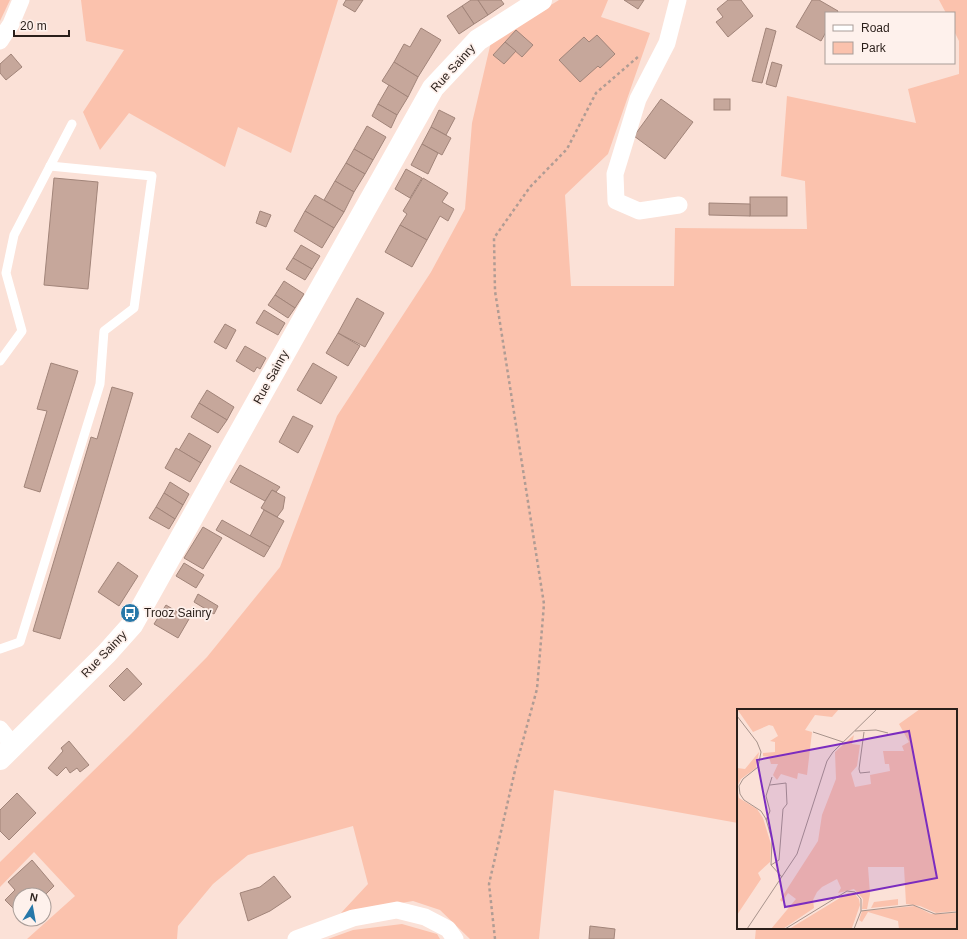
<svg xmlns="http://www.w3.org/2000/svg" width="967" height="939" font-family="Helvetica,sans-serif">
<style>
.green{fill:#fbc2ad}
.building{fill:#c6a79b;stroke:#a18479}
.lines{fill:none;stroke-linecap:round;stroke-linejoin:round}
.path{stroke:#b09c94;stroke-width:2.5;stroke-dasharray:3 3;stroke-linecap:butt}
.service{stroke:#fff;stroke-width:9}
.minor{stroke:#fff;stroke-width:17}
.tertiary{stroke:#fff;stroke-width:22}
.labels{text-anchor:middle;stroke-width:3.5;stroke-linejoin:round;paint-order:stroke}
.street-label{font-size:12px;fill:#2a1f1a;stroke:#fef1ec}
.poi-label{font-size:12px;fill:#2a1f1a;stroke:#fef1ec;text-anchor:start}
.inset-road{fill:none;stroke:#a7938b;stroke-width:1}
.view{fill:#7b2cbf;fill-opacity:0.15;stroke:#7b2cbf;stroke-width:2}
.inset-edge{fill:none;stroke:#2a1f1a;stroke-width:2}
</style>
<rect width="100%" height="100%" fill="#fbe1d7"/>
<g class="green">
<polygon points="0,0 10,0 0,21"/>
<polygon points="81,0 338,0 291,153 238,127 225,167 129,113 100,150 83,112 124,50 86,41"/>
<polygon points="559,0 608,0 601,17 650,33 608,154 565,195 571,286 674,286 675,228 807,229 805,181 781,176 787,96 916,123 908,89 959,74 959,41 954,31 954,13 946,13 939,0 967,0 967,939 755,939 756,928 956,928 956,710 738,710 738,823 554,790 539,939 470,939 440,910 413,901 341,913 368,884 353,826 248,855 213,884 178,926 177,939 27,939 75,896 34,852 0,887 0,862 130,735 207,657 280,567 337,416 431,272 465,209 472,123 491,42"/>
<polygon points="402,924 437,934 440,939 328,939 353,930"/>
</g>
<g class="building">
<polygon points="346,0 363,0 355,12 343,5"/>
<polygon points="471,0 478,0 488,15 474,24 462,6"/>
<polygon points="478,0 501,0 504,4 488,15"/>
<polygon points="624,0 644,0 638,9"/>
<polygon points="728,0 741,0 753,16 728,37 716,22 723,17 717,9"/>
<polygon points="812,0 819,0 838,11 837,13 826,13 826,32 821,41 796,27"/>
<polygon points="462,6 474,24 459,34 447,16"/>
<polygon points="421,28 441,40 418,77 394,62 404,44 410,47"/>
<polygon points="766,28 776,31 762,83 752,81"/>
<polygon points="516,30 533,45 522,57 505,42"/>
<polygon points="597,35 615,54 600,68 598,66 580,82 559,60 584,37 589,42"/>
<polygon points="505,42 516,51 504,64 493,55"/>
<polygon points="11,54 22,67 6,80 0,73 0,64"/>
<polygon points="394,62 418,77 408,97 382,81"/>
<polygon points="772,62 782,65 776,87 766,84"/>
<polygon points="389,85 408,97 397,115 378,104"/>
<polygon points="661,99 693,122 665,159 634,136"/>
<rect x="714" y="99" width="16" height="11"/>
<polygon points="378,104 397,115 391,128 372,116"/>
<polygon points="439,110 455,118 446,135 431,127"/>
<polygon points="367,126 386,137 373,160 354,149"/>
<polygon points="431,127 451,138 442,155 422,144"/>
<polygon points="422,144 438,153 428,174 411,165"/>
<polygon points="354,149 373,160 365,174 346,163"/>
<polygon points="346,163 365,174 354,192 335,181"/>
<polygon points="406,169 422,178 410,198 395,189"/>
<polygon points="54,178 98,182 88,289 44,285"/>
<polygon points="423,178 448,193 442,202 454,209 448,221 440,216 427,240 400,225 407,214 403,211"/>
<polygon points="335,181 354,192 344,212 324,200"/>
<polygon points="315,195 344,212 334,228 305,211"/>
<rect x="750" y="197" width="37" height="19"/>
<polygon points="709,203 750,204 750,216 709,215"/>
<polygon points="260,211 271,215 266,227 256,223"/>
<polygon points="305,211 334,228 322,248 294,231"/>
<polygon points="400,225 427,240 412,267 385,252"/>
<polygon points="301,245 320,256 312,269 293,258"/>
<polygon points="293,258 312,269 305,280 286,269"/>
<polygon points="284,281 304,294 295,308 275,295"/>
<polygon points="275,295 295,308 288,318 268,305"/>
<polygon points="357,298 384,313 365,347 338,333"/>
<polygon points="264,310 285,323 278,335 256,323"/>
<polygon points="225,324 236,330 226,349 214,342"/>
<polygon points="338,333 360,346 348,366 326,353"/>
<polygon points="245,346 266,358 260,369 257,367 254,372 236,361"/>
<polygon points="51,363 78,371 40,492 24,487 47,411 37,409"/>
<polygon points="313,363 337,377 321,404 297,390"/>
<polygon points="112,387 133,393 60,639 33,631 91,437 97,439"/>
<polygon points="207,390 234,407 227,420 199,403"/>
<polygon points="199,403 227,420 218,433 191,417"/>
<polygon points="293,416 313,426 298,453 279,442"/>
<polygon points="189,433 211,446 201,463 179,450"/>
<polygon points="176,448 201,463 190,482 165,468"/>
<polygon points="240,465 280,487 276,492 272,490 265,501 230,482"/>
<polygon points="170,482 189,494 183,505 164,493"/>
<polygon points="272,490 285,497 283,509 277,517 261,508"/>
<polygon points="164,493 183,505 175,519 156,507"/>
<polygon points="156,507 175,519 169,529 149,518"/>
<polygon points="264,510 284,521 270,547 250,536"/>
<polygon points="222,520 270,547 264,557 216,530"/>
<polygon points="203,527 222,538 203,569 184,558"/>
<polygon points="118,562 138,576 119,606 98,592"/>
<polygon points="184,563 204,575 196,588 176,576"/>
<polygon points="198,594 218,606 214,614 194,602"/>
<polygon points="166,605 189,619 178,638 154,624"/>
<polygon points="127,668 142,684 124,701 109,686"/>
<polygon points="69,741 89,765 80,772 77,768 70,773 66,767 57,776 48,768 63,751 61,748"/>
<polygon points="17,793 36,813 9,840 0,831 0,810"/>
<polygon points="32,860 54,886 44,896 20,895 20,915 5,900 15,890 8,882"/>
<polygon points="274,876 291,897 270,911 248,921 240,893 260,887"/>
<polygon points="590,926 615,929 614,939 589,939"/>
</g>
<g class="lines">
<polyline class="path" points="495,939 489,884 516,766 537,689 544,604 495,291 494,238 530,187 567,149 596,93 639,56"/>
<g class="service">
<polyline points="0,361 22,331 6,273 14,235 72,124"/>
<polyline points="0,649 20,642 100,384 104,331 134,308 152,176 50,166"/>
</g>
<g class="minor">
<polyline points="678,0 667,43 638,99 615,174 616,201 639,211 679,205"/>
<polyline points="0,41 11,24 21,0"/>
<polyline points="0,729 13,745"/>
<polyline points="296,939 353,918 397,910 425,917 448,929 455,939"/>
</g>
<polyline class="tertiary" points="0,759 107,653 132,625 433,88 478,40 541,0"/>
</g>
<defs>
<symbol id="bus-disc" viewBox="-11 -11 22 22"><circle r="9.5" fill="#2778a9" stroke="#fef1ec"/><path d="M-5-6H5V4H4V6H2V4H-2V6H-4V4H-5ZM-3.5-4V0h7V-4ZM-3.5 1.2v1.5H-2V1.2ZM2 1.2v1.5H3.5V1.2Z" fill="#fff"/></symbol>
</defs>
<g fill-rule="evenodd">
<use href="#bus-disc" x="119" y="602" width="22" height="22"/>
</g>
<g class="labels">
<g class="street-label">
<text transform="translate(453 68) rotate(-48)" y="4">Rue Sainry</text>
<text transform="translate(271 377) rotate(-61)" y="4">Rue Sainry</text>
<text transform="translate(104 654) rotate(-46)" y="4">Rue Sainry</text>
</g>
<g class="poi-label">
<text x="144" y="617">Trooz Sainry</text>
</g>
</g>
<g transform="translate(737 709)">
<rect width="220" height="220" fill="#fbe1d7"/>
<path d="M0 0H102L95 8 78 6 68 21 75 23 70 66 61 64 60 70 44 65 40 71 36 66 41 55H34L32 48 26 47V44L38 43V33L33 32 41 27 36 17 32 16 16 23ZM183 0H220V202L199 204 183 197 169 195 167 158H131L133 185 130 200H125L126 190 117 180 101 184 104 179 100 170 85 178 80 183 76 191 77 199 46 220H34L59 190 51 184 45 193 43 191 81 132 85 106 99 70 98 43 117 26 115 35 123 36 120 57 114 64 118 78 134 75 133 66 153 62 152 55H148L146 42H167L165 37 172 33 162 15ZM22 43 19 59 4 70 0 78 2 89 20 100 26 109 34 135 33 153 21 164 24 170 0 206V59L8 60ZM111 184H117L122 190 123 196 115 219 117 220H52ZM161 190V196L134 199 137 193ZM178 197 194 205 220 204V220H162L161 212 131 203 125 213 122 211 125 202Z" fill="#fbc2ad"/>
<path class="inset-road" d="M0 7 20 33 24 43 21 58 6 70 2 77 3 85 7 91 24 102 29 110 35 131 34 156 45 168M118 22 139 21 151 24M76 23 106 33M127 23 122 60 123 64 133 63M33 76 49 74 50 95 46 100 42 151 34 156M29 111 33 102 29 87 35 68M124 202 176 196 198 205 220 203M10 220 60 145 90 52 96 43 140 0M48 220 110 182 118 183 124 190V202L117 220"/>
<path class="view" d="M172 22 200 169 48 198 20 51Z"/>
<rect width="220" height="220" class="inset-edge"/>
</g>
<rect x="825" y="12" width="130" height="52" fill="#fef1ec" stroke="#a99d98"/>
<rect x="833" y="25" width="20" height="6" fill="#ffffff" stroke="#a99d98"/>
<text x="861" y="32" font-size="12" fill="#2a1f1a">Road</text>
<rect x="833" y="42" width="20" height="12" fill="#fbc2ad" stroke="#a99d98"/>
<text x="861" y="52" font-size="12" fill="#2a1f1a">Park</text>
<g transform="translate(32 907) rotate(11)"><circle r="19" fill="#fef1ec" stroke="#a99d98"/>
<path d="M0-3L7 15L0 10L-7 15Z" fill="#2778a9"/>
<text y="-6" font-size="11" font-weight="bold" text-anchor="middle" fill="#2a1f1a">N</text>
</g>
<path d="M14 30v6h55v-6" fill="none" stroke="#2a1f1a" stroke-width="2"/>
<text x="20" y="30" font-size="12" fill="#2a1f1a" stroke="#fef1ec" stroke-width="3" paint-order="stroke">20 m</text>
</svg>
